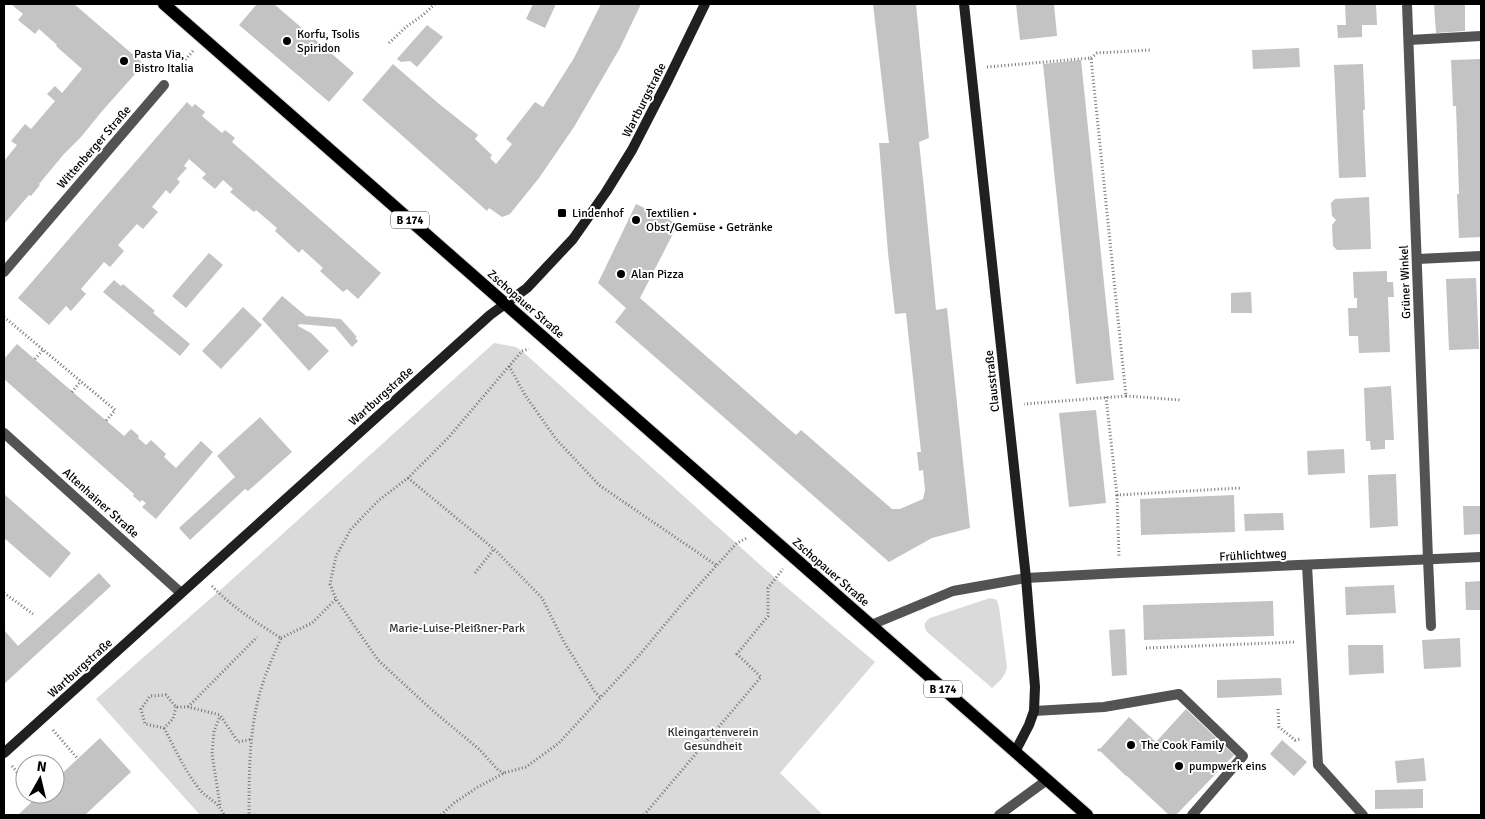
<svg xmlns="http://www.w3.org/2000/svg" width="1485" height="819" font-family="Signika,sans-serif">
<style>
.green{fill:#dadada}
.building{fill:#c3c3c3}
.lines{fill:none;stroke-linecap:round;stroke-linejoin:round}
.primary-casing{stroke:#dbdbdb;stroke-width:14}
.path{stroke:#757575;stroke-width:3;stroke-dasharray:1 2.5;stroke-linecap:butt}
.service{stroke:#535353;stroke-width:10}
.minor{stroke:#535353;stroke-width:10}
.secondary{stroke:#202020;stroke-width:10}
.primary{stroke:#000;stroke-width:12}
.poi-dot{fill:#000;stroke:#fff;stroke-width:2}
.labels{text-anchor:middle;stroke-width:4;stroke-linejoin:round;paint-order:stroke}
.shield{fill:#fff;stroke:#4c4c4c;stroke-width:1}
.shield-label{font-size:11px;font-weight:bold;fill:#000}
.poi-label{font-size:12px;fill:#000;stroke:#fff;text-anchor:start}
.street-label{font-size:12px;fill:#000;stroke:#fff}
.park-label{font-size:12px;fill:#313131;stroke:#fff}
</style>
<rect width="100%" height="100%" fill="#fff"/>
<g class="green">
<polygon points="494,343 516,347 522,351 766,570 875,662 780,773 823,815 200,815 96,699 227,584"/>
<path d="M990 598 997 600 999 607 1007 667C1005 677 999 682 992 688L927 632C923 626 924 622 930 618Z"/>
</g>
<g class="building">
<polygon points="11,4 74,4 144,64 103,110 81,137 64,154 39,184 40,185 31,196 29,195 4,224 4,161 17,145 11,141 25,124 31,129 55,101 47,94 55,86 62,93 82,69 56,46 57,45 39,29 35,34 18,20 23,14"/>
<polygon points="257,4 274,4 354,73 329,102 239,25"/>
<polygon points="533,4 556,4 545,28 526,19"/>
<polygon points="601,4 641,4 620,48 574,127 539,178 510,214 502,217 489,208 487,211 362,100 393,64 438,103 478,135 475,139 492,155 490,158 496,164 512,144 506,139 535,102 543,107 574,58"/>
<polygon points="873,4 916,4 929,138 919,142 925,198 936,310 947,308 970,528 932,538 889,562 615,322 626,308 598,283 636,204 678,224 640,298 796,435 801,430 892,509 900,509 923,499 925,490 923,470 919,471 917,452 921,452 906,313 895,314 888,253 879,143 889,143"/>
<polygon points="1016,4 1054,4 1057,36 1020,40"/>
<polygon points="1345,4 1376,4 1377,25 1362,25 1362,37 1338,38 1337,25 1346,25"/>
<polygon points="1434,4 1465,4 1465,31 1436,33"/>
<polygon points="427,25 443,37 417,67 410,61 401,62 397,59"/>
<polygon points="1299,48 1300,67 1253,69 1252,50"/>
<polygon points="1481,59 1481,237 1459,238 1457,194 1459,194 1456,106 1453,106 1451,60"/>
<polygon points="1081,60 1114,380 1076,384 1043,64"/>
<polygon points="1363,64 1365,110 1363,110 1366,177 1339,178 1334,65"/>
<polygon points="187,102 192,107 195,104 205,112 202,116 222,133 225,130 235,138 232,142 381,273 358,299 347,289 343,292 320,271 323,268 302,249 299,253 275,231 277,228 256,210 254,212 230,192 233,189 223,180 215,189 202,178 206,174 189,159 184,166 187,168 177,179 180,182 170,194 166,190 152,207 158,212 143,229 137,224 118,245 124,251 110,267 104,262 81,289 86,294 71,311 66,306 49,325 18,298"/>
<polygon points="1369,197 1371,249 1337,250 1333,246 1332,225 1336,220 1332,216 1331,203 1335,199"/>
<polygon points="209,253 223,265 186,308 172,296"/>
<polygon points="1387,271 1387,282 1393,282 1394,297 1388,297 1390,352 1359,353 1358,336 1349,336 1348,308 1357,308 1357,298 1354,298 1353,272"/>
<polygon points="1476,278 1479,349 1449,350 1446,279"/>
<polygon points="114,280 121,286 123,284 155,311 153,313 190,344 180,356 103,292"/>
<polygon points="1251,292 1252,313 1231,313 1231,293"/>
<polygon points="282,296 306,316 341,319 357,337 355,338 358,341 352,347 335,327 299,324 298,326 311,333 329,351 309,371 262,319"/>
<polygon points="243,307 262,325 221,369 202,351"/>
<polygon points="17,344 124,436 131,429 139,436 138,438 146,445 151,440 166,454 164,457 176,468 201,441 213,452 156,519 142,507 146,503 142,500 140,502 133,496 134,494 4,379 4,359"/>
<polygon points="1391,386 1394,440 1385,440 1385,449 1371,450 1370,441 1366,441 1364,388"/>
<polygon points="1096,410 1106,503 1069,507 1059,413"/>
<polygon points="260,417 292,452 248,491 245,489 190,540 179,528 235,477 217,456"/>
<polygon points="1344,449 1345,473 1308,475 1307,451"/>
<polygon points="1396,474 1398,526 1370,528 1368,475"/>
<polygon points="4,494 71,553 50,578 4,538"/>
<polygon points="1234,495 1235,532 1141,535 1140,499"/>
<polygon points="1463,506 1481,506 1481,534 1464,535"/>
<polygon points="1283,513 1284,530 1245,531 1244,514"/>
<polygon points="99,573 111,586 4,684 4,630 18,646"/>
<polygon points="1481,581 1481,610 1466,610 1465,582"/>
<polygon points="1394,585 1396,613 1346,615 1345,587"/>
<polygon points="1273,601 1274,636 1144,640 1143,605"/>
<polygon points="1125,629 1127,675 1112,676 1109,630"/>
<polygon points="1460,638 1461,667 1424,669 1422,640"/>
<polygon points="1348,645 1383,645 1384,673 1349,675"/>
<polygon points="1281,678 1282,695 1217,698 1217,680"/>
<polygon points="1186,709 1234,755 1176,815 1169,815 1127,776 1126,776 1100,751 1099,752 1097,750 1099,748 1100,749 1129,717 1156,742"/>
<polygon points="100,738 131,772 85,815 18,815 40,794 55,794 55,780"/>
<polygon points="1282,740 1307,762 1294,776 1270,754"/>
<polygon points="1424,758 1426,781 1397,783 1395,761"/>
<polygon points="1423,789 1423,808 1375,809 1375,790"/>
</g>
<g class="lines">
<defs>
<polyline id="primary" points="164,4 1087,815"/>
</defs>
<use href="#primary" class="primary-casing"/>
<g class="path">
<polyline points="389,43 406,27 423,15 435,4"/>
<polyline points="1091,58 1097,53 1151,50"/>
<polyline points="987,67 1091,58 1126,396 1024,404"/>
<polyline points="174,73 193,51"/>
<polyline points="4,317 115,410 106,421"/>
<polyline points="35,359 43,350"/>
<polyline points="509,366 525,395 556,439 599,485 716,565"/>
<polyline points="72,392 81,381"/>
<polyline points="1126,396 1180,400"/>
<polyline points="1106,397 1117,495 1241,488"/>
<polyline points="408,478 494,549 542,598 564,642 595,692 601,698"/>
<polyline points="1117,495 1119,557"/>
<polyline points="475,573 494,549"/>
<path d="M212 586C232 607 257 623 281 638 272 659 262 681 257 704 249 740 249 778 249 815"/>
<polyline points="4,593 33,614"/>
<polyline points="281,638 312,623 336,599"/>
<polyline points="1146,648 1296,642"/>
<polyline points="176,707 173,719 164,728 145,724 141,709 150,696 166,695 176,707 188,707 220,715 238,742 252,739"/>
<polyline points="188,707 257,637"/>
<polyline points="1278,709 1279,727 1295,740 1301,739"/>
<path d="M164 728C175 749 185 771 200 790 209 800 218 801 224 815"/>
<polyline points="53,730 78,759"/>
<polyline points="12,766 25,782"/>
<polyline points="504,773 498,770 480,750 432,710 378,660 336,599 330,584 336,556 351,529 379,500 408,478 448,438 522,351 529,349"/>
<polyline points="35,794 37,797"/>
<polyline points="220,805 212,754 214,731 220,716"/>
<polyline points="441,815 454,803 478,787 504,773 526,767 559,743 636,659 682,604 716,566 737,543 747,538"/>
<polyline points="644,815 761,677 737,654 768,616 768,588 783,569"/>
</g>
<g class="service">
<polyline points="1409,40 1481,36"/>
<polyline points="1417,259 1481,256"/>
<polyline points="1428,559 1431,626"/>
<polyline points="1307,565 1318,765 1363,815"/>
<polyline points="1034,711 1104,707 1179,694 1243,756 1192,815"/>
<polyline points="999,815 1047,780"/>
</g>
<g class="minor">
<polyline points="1407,4 1428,559"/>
<polyline points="4,272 164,85"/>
<polyline points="4,433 181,593"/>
<polyline points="871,625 953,591 1026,578 1120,573 1481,557"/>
</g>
<g class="secondary">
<polyline points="964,4 1026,578 1035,687 1034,711 1029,725 1015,752"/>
<polyline points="4,753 490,315 527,288 573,239 606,192 632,150 667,82 705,4"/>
</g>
<use href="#primary" class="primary"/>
</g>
<g class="poi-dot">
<circle cx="287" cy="41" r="5"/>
<circle cx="124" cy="61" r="5"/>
<rect x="557" y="208" width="10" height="10" rx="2.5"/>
<circle cx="636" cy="220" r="5"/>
<circle cx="621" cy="274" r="5"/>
<circle cx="1131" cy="745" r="5"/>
<circle cx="1179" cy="766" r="5"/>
</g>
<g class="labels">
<g class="shield">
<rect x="391" y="211.5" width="38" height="17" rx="4"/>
<rect x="924" y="680.5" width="38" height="17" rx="4"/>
</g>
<g class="shield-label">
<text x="410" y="224">B 174</text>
<text x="943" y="693">B 174</text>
</g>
<g class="poi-label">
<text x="297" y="38">Korfu, Tsolis<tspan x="297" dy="14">Spiridon</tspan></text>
<text x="134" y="58">Pasta Via,<tspan x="134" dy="14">Bistro Italia</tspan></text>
<text x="572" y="217">Lindenhof</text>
<text x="646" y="217">Textilien •<tspan x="646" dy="14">Obst/Gemüse • Getränke</tspan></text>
<text x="631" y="278">Alan Pizza</text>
<text x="1141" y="749">The Cook Family</text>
<text x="1189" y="770">pumpwerk eins</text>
</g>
<g class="street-label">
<text transform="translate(644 100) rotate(-63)" y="4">Wartburgstraße</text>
<text transform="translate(94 147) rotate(-49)" y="4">Wittenberger Straße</text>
<text transform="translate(1405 282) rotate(-92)" y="4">Grüner Winkel</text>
<text transform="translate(526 304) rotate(41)" y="4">Zschopauer Straße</text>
<text transform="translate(992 381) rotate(-96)" y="4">Clausstraße</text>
<text transform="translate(381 396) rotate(-42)" y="4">Wartburgstraße</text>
<text transform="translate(101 503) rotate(42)" y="4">Altenhainer Straße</text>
<text transform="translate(1253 555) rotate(-3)" y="4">Frühlichtweg</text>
<text transform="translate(831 572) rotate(41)" y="4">Zschopauer Straße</text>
<text transform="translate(80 668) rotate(-42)" y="4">Wartburgstraße</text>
</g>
<g class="park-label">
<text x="457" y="632">Marie-Luise-Pleißner-Park</text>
<text x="713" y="736">Kleingartenverein<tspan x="713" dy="14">Gesundheit</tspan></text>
</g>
</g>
<rect width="1485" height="819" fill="none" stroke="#000000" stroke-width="10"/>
<g transform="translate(40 779) rotate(8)"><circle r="24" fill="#ffffff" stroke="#999999"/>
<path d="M0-4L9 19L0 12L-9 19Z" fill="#000000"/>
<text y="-8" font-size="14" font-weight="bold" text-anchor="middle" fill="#000000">N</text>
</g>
</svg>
